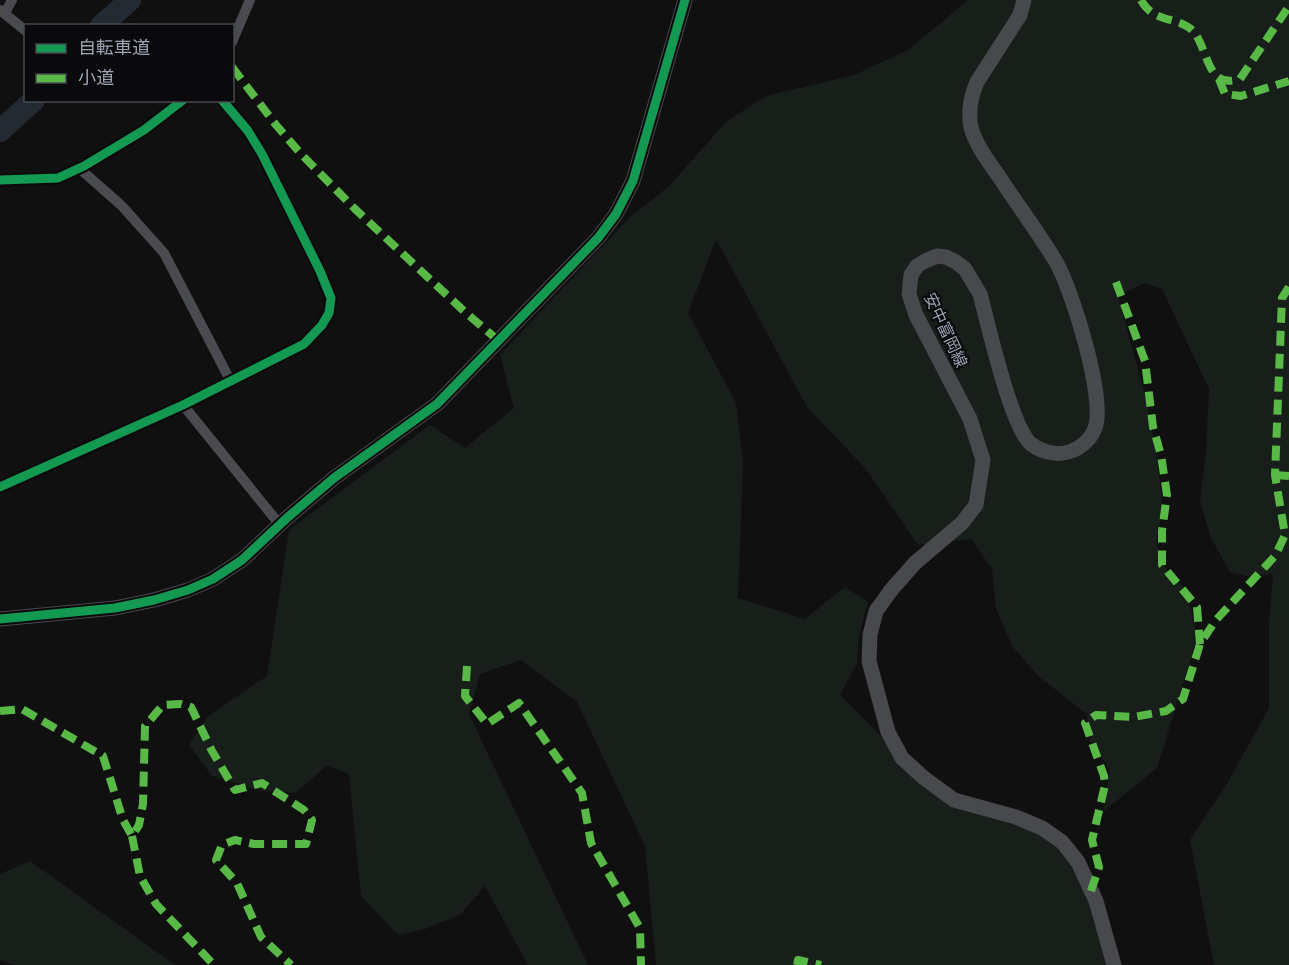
<svg xmlns="http://www.w3.org/2000/svg" width="1289" height="965" font-family="'Fira Sans Condensed','Noto Sans JP',sans-serif">
<style>
.green{fill:#181f1a}
.lines{fill:none;stroke-linecap:round;stroke-linejoin:round}
.river{stroke:#232a32;stroke-width:22}
.street{stroke:#4a4b50;stroke-width:10}
.secondary{stroke:#48494d;stroke-width:15}
.quiet{stroke:#58b947;stroke-width:8;stroke-dasharray:15 8;stroke-linecap:butt}
.cycleway-casing{stroke:#0a0a0c;stroke-width:13}
.cycleway{stroke:#139951;stroke-width:9}
.labels{text-anchor:middle;stroke-width:4.5;stroke-linejoin:round;paint-order:stroke}
.street-label{font-size:16px;fill:#9fa4b3;stroke:#0a0a0c}
</style>
<rect width="100%" height="100%" fill="#101010"/>
<g class="green">
<polygon points="968,0 1289,0 1289,965 1214,965 1190,840 1228,782 1269,708 1269,622 1273,574 1252,577 1230,572 1211,538 1200,501 1206,453 1209,389 1162,289 1144,283 1118,296 1146,399 1157,457 1163,508 1156,541 1167,571 1187,590 1197,638 1157,768 1104,811 1110,769 1090,741 1087,714 1039,677 1012,646 996,608 992,569 971,539 918,545 865,468 807,407 716,239 688,313 736,403 743,463 738,598 805,619 845,587 868,602 859,636 857,663 840,695 881,736 896,762 1015,824 1037,833 1056,848 1072,866 1089,903 1106,965 656,965 645,846 577,702 521,660 480,674 469,714 588,965 528,965 485,886 460,915 425,929 398,935 361,896 349,774 327,766 295,793 262,791 212,776 189,745 208,716 267,676 289,530 430,425 465,448 514,408 500,355 630,217 669,186 726,122 766,96 854,75 908,50"/>
<polygon points="30,861 175,965 14,965 0,960 0,874"/>
</g>
<g class="lines">
<g class="river">
<polyline points="101,26 130,0"/>
<polyline points="0,131 34,100"/>
</g>
<g class="street">
<polyline points="0,10 26,31"/>
<polyline points="5,13 12,0"/>
<polyline points="232,42 250,0"/>
<polyline points="79,168 122,206 164,253 230,380"/>
<polyline points="0,180 58,178 84,166 144,130 183,100"/>
<polyline points="183,405 280,525"/>
<polyline points="0,487 183,405 304,344 322,325 329,313 331,298 320,271 262,154 248,131 222,100"/>
</g>
<g class="secondary">
<path d="M1024 0 1020 15 977 82C971 96 968 112 971 127 976 146 989 162 1000 178 1018 206 1039 233 1056 262 1072 289 1106 399 1095 428 1092 437 1086 443 1078 448 1063 457 1044 454 1031 444 1011 427 988 324 980 294L965 269 956 262 946 257 937 256 925 261 917 266 911 275 909 294 916 315 970 419 983 460 976 505 962 523 915 563 892 589 876 611 870 635 869 661 888 732 902 758 924 778 954 800 1016 817 1042 828 1062 842 1078 862 1096 901 1114 965"/>
<polyline points="0,619 115,608 154,600 188,590 213,579 242,560 288,517 334,478 437,404 598,238 616,214 633,181 685,0"/>
</g>
<g class="quiet">
<path d="M1141 0C1154 24 1179 16 1193 31 1209 49 1206 90 1240 79L1289 6"/>
<polyline points="232,67 276,125 301,154 355,209 466,313 499,341"/>
<polyline points="1219,79 1225,94 1241,96 1289,81"/>
<polyline points="1116,282 1145,361 1153,427 1161,455 1167,495 1162,531 1162,565 1197,607 1200,644"/>
<polyline points="1275,475 1289,476"/>
<polyline points="467,666 465,696 487,724 519,703 582,793 591,843 640,928 641,965"/>
<polyline points="0,711 22,709 103,756 123,820 132,836 139,825 143,804 145,726 163,705 181,704 191,707 212,751 235,790 262,783 304,810 312,820 306,844 254,844 235,840 222,845 216,860 237,883 261,937 291,965"/>
<polyline points="132,836 140,876 156,904 214,965"/>
<polyline points="1091,891 1099,867 1092,840 1105,785 1104,776 1085,723 1096,715 1134,717 1166,711 1183,699 1200,644 1216,620 1275,556 1285,535 1275,475 1282,298 1289,287"/>
<polyline points="797,965 798,960 821,965"/>
</g>
<defs>
<g id="cycleway">
<polyline points="0,180 58,178 84,166 144,130 183,100"/>
<polyline points="0,487 183,405 304,344 322,325 329,313 331,298 320,271 262,154 248,131 222,100"/>
<polyline points="0,619 115,608 154,600 188,590 213,579 242,560 288,517 334,478 437,404 598,238 616,214 633,181 685,0"/>
</g>
</defs>
<use href="#cycleway" class="cycleway-casing"/>
<use href="#cycleway" class="cycleway"/>
</g>
<g class="labels">
<g class="street-label">
<text transform="translate(946 330) rotate(65)" y="6">安中富岡線</text>
</g>
</g>
<rect x="24" y="24" width="210" height="78" fill="#0a0a0c" stroke="#46484f" stroke-width="1.5"/>
<rect x="36" y="44" width="30" height="9" fill="#139951" stroke="#46484f" stroke-width="1.5"/>
<text x="78" y="54" font-size="18" fill="#9fa4b3">自転車道</text>
<rect x="36" y="74" width="30" height="9" fill="#58b947" stroke="#46484f" stroke-width="1.5"/>
<text x="78" y="84" font-size="18" fill="#9fa4b3">小道</text>
</svg>
